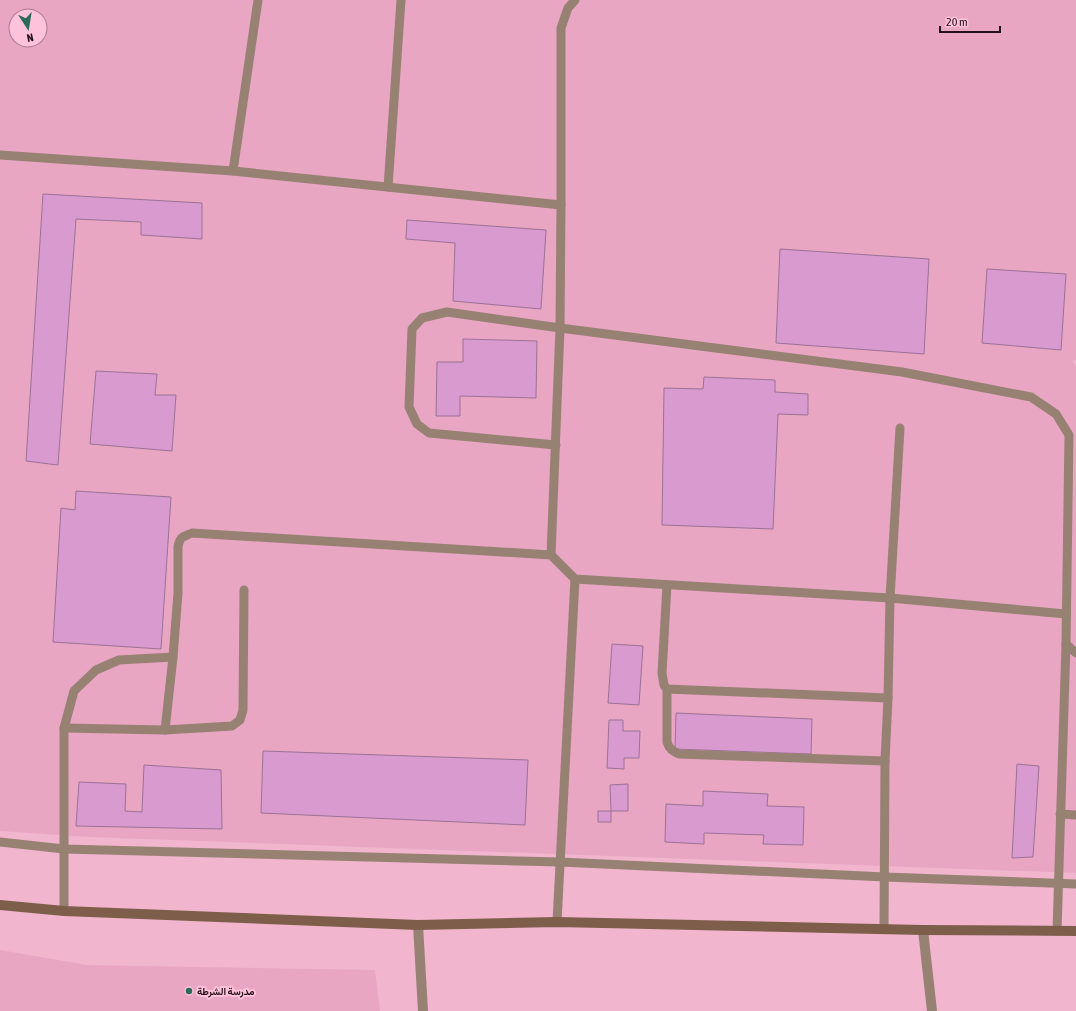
<svg xmlns="http://www.w3.org/2000/svg" width="1076" height="1011" font-family="'Asap Condensed',Vazirmatn,sans-serif">
<style>
.built{fill:#e8a6c3;fill-rule:evenodd}
.building{fill:#d89acf;stroke:#9d7196}
.lines{fill:none;stroke-linecap:round;stroke-linejoin:round}
.lane{stroke:#978173;stroke-width:9}
.street{stroke:#978173;stroke-width:10}
.secondary{stroke:#7e5e4a;stroke-width:10}
.poi-dot{fill:#2a6a58;stroke:#fec2db;stroke-width:1.5}
.labels{text-anchor:middle;stroke-width:4;stroke-linejoin:round;paint-order:stroke}
.poi-label{font-size:10px;font-weight:bold;fill:#26111a;stroke:#fec2db;text-anchor:start}
</style>
<rect width="100%" height="100%" fill="#f1b5ce"/>
<g class="built">
<path d="M0 0H1076V360L1072 361 1076 365V873L88 837 0 831ZM16 16H40V40H16Z"/>
<polygon points="0,950 87,965 375,970 380,1011 0,1011"/>
</g>
<g class="building">
<polygon points="43,194 202,203 202,239 141,235 141,222 76,219 58,465 26,461"/>
<polygon points="407,220 546,230 541,309 453,301 455,243 406,239"/>
<polygon points="780,249 929,259 924,354 776,343"/>
<polygon points="987,269 1066,274 1061,350 982,343"/>
<polygon points="463,339 537,341 536,398 460,396 460,416 436,416 437,362 463,362"/>
<polygon points="96,371 157,374 155,395 176,395 172,451 90,444"/>
<polygon points="704,377 775,380 775,392 808,394 808,415 778,414 773,529 662,525 664,388 703,389"/>
<polygon points="76,491 171,497 161,649 53,642 61,508 75,510"/>
<polygon points="612,644 643,646 639,705 608,703"/>
<polygon points="676,713 812,719 811,754 675,749"/>
<polygon points="609,720 623,720 623,731 640,731 639,758 624,758 624,769 607,768"/>
<polygon points="263,751 528,760 525,825 261,813"/>
<polygon points="1017,764 1039,766 1033,857 1012,858"/>
<polygon points="144,765 221,770 222,829 76,826 79,782 126,784 125,811 142,812"/>
<polygon points="628,784 628,811 611,811 610,785"/>
<polygon points="703,791 768,794 767,806 804,807 803,845 763,844 764,835 704,833 704,844 665,842 666,804 703,806"/>
<rect x="598" y="811" width="13" height="11"/>
</g>
<g class="lines">
<g class="lane">
<polyline points="0,155 233,171 561,205"/>
<polyline points="233,171 258,0"/>
<polyline points="388,187 401,0"/>
<polyline points="556,445 429,433 417,424 409,407 412,329 422,318 447,312 560,328 902,372 1031,397 1056,414 1069,435 1066,644 1057,931"/>
<polyline points="551,555 560,328 561,205 561,28 568,8 575,0"/>
<polyline points="667,585 662,673 664,685 667,689 888,698"/>
<polyline points="1066,644 1076,653"/>
<path d="M667 689V742C669 749 673 751 679 754L885 761"/>
<polyline points="64,728 165,730 232,726 240,720 243,710 244,590"/>
<polyline points="165,730 173,657"/>
<polyline points="1060,814 1076,815"/>
<polyline points="0,842 64,849 560,862 885,877 1076,884"/>
<path d="M64 911V728L74 691 96 670 119 660 173 657 178 593V547C180 536 183 537 192 533L551 555 575 579 890 598 1066 614"/>
<polyline points="557,922 575,579"/>
<polyline points="884,929 885,761 888,698 890,598 900,428"/>
</g>
<g class="street">
<polyline points="418,925 423,1011"/>
<polyline points="923,930 932,1011"/>
</g>
<polyline class="secondary" points="0,905 64,911 418,925 557,922 923,930 1076,931"/>
</g>
<circle class="poi-dot" cx="189" cy="991" r="4"/>
<g class="labels">
<g class="poi-label">
<text x="197" y="995">مدرسة الشرطة</text>
</g>
</g>
<g transform="translate(28 28) rotate(168)"><circle r="19" fill="#fec2db" stroke="#a87b8e"/>
<path d="M0-3L7 15L0 10L-7 15Z" fill="#2a6a58"/>
<text y="-6" font-size="11" font-weight="bold" text-anchor="middle" fill="#26111a">N</text>
</g>
<path d="M940 26v6h60v-6" fill="none" stroke="#26111a" stroke-width="2"/>
<text x="946" y="26" font-size="12" fill="#26111a" stroke="#fec2db" stroke-width="3" paint-order="stroke">20 m</text>
</svg>
